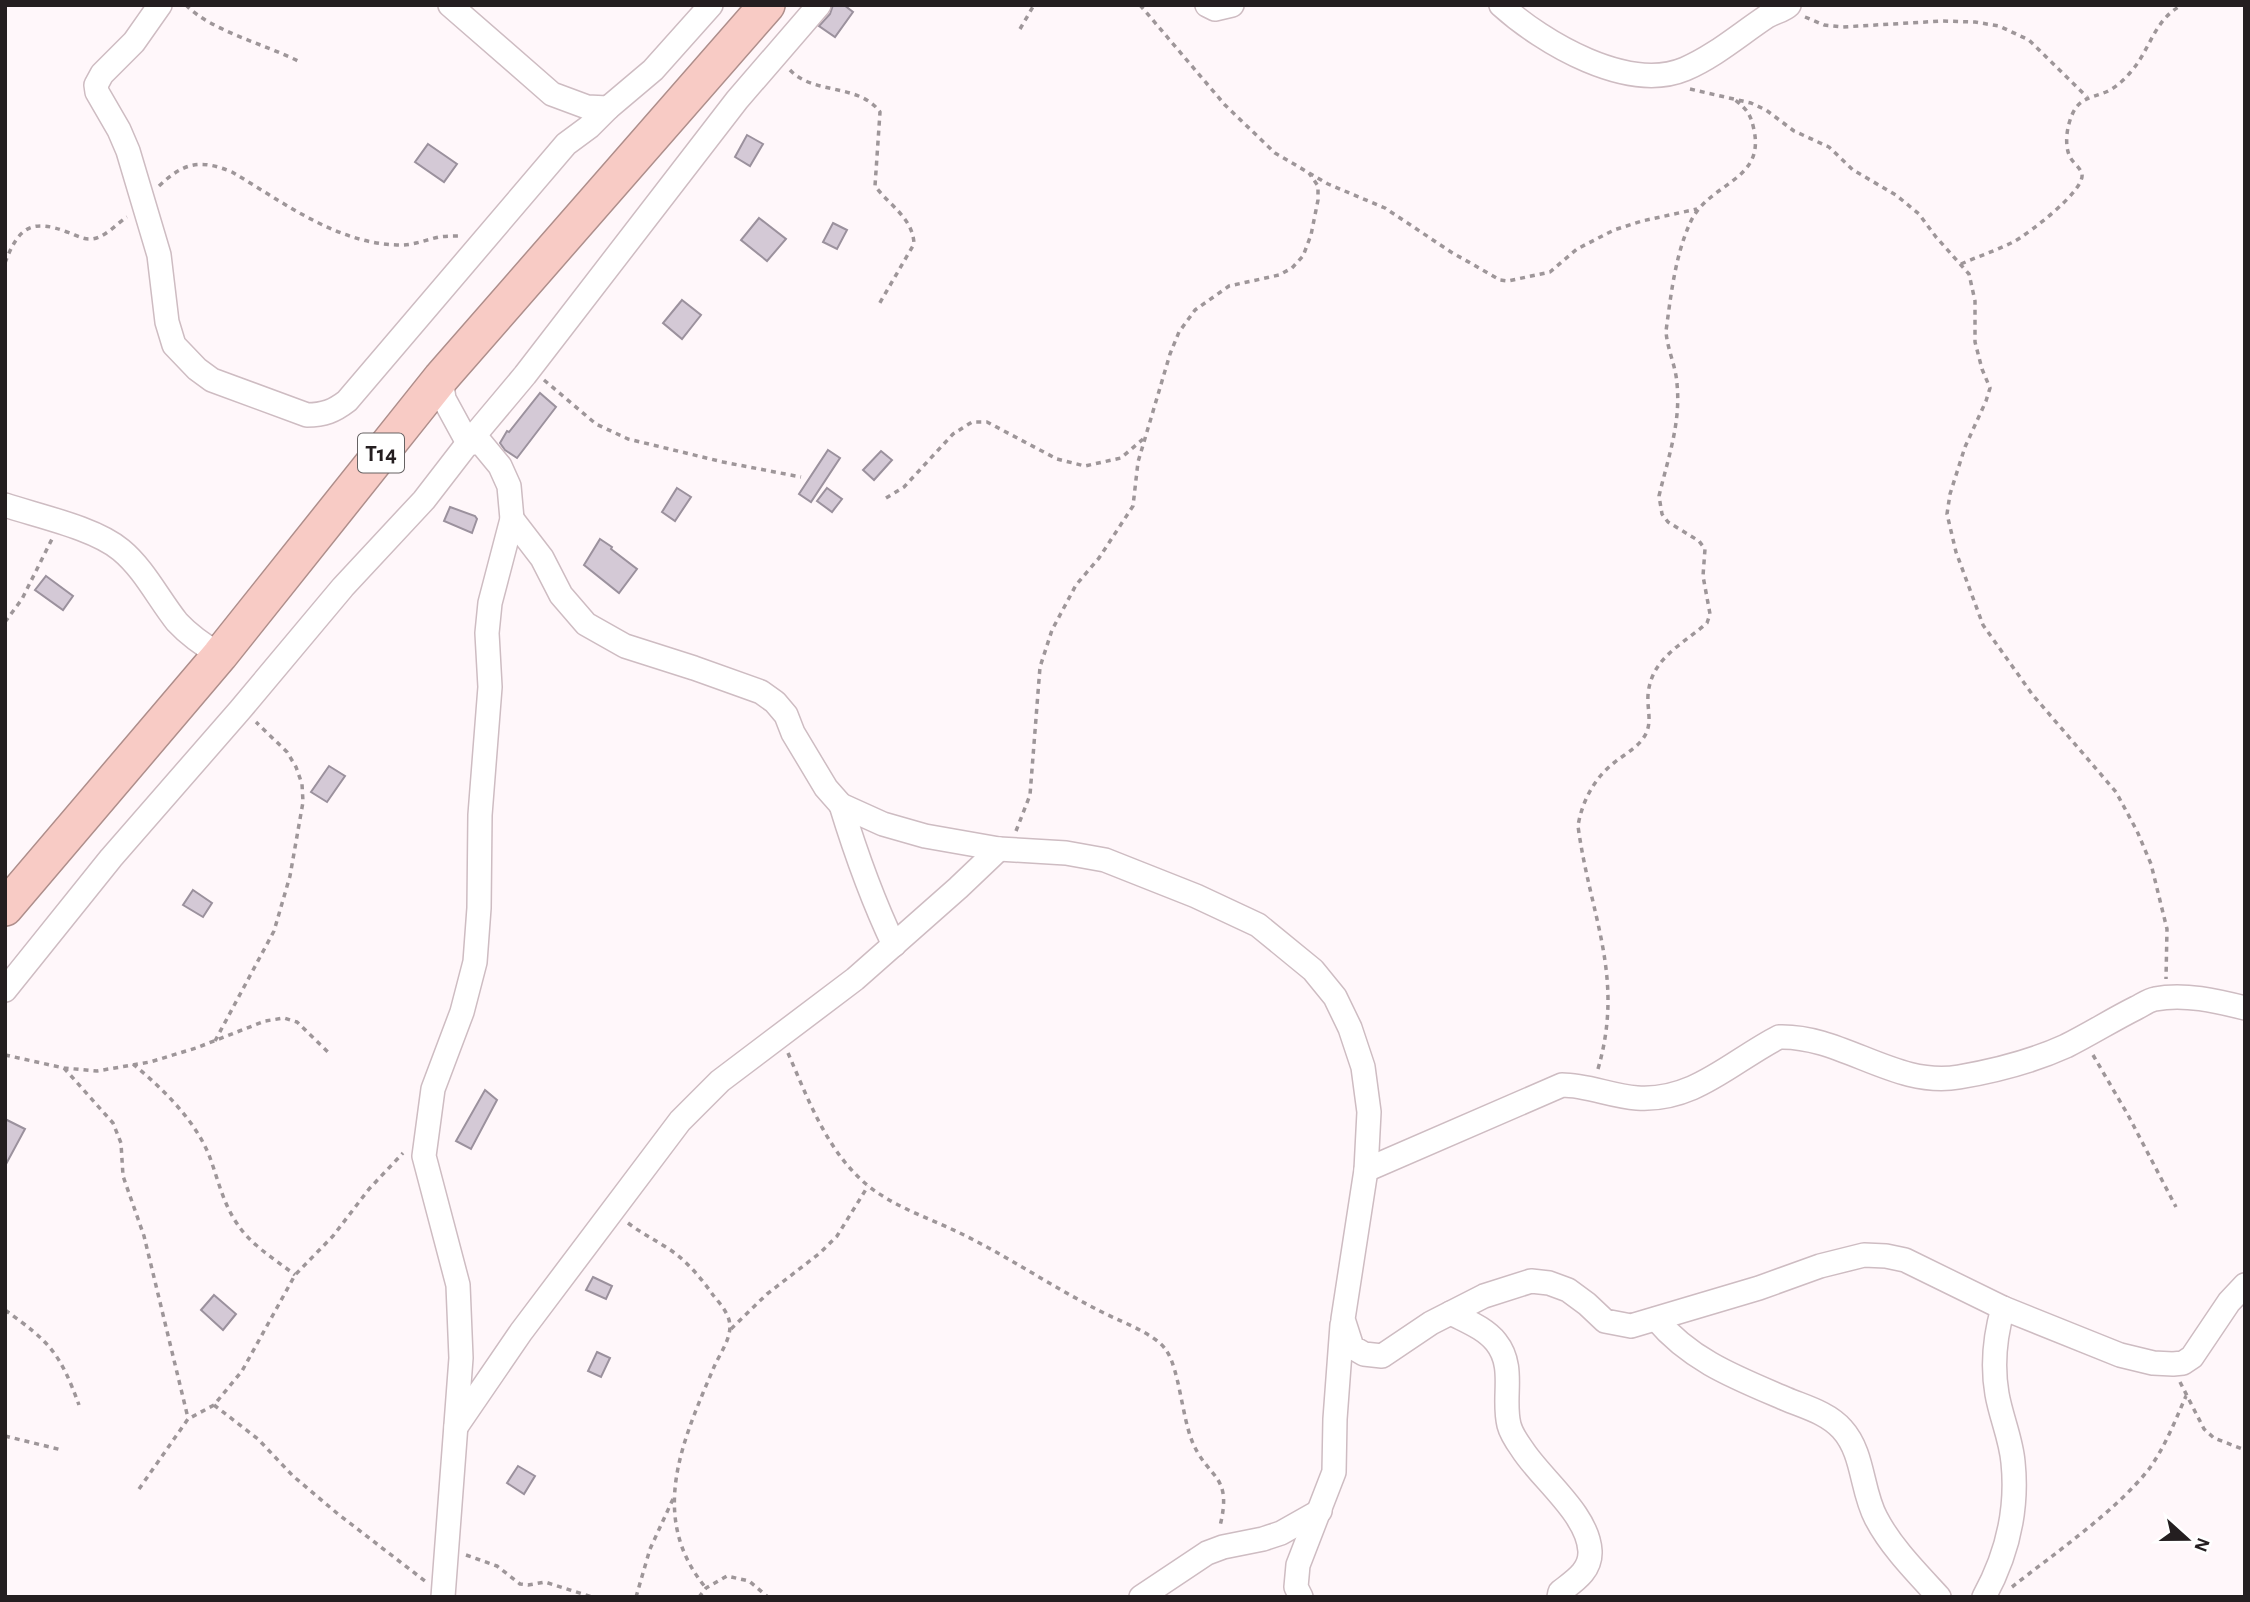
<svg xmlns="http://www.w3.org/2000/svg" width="2250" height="1602" font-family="'Alegreya Sans',sans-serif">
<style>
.building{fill:#d4c9d6;stroke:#9b919d;stroke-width:2}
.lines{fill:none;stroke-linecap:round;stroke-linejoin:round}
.minor-casing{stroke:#cebcc2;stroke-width:26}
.highway-casing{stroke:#ae8e8b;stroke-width:38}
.path{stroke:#9e9699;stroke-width:3.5;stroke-dasharray:5 5;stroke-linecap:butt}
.minor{stroke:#fff;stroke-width:23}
.highway{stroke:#f8cbc5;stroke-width:35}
.labels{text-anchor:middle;stroke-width:5;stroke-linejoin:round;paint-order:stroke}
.shield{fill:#fff;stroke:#666263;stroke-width:2}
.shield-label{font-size:23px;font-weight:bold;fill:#241e20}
</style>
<rect width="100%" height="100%" fill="#fff7fa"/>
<g class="building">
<polygon points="833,5 844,5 853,12 835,37 819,26 830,14"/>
<polygon points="747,135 763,144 750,166 735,157"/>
<polygon points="428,144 457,164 444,182 415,162"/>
<polygon points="759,218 786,239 767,261 741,240"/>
<polygon points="833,223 847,230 837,249 823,242"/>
<polygon points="682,300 701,315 682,339 663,323"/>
<polygon points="540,393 556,407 517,458 505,450 500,443 507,431 509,432"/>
<polygon points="828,450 840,458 811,502 799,494"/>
<polygon points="881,451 892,460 874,480 863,470"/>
<polygon points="677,488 691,497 675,521 662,512"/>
<polygon points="827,488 842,499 832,512 817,501"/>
<polygon points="450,507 475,516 477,519 472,533 444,521"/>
<polygon points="600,539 612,547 611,549 637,569 619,593 584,565"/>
<polygon points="46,576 73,596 63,610 35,590"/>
<polygon points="329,766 345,776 327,802 311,792"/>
<polygon points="193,890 212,903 203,917 183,905"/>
<polygon points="485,1090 497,1100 471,1149 456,1141"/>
<polygon points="5,1119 25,1129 5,1166"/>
<polygon points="593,1277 612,1286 606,1299 586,1290"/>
<polygon points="214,1295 236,1314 223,1330 201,1310"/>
<polygon points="597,1352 610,1358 601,1377 588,1371"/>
<polygon points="518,1466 535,1476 524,1494 507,1483"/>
</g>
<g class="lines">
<defs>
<g id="minor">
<path d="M160 5 134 42 102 74 96 85 97 92 119 130 128 151 159 255 167 322 174 345 197 369 212 380 307 415C324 415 334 411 347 401L566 144 589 127 608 108"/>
<polyline points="450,5 552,94 587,107 608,108 653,70 711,5"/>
<polyline points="1207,5 1215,9 1232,5"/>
<path d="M1501 5C1543 43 1628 93 1685 69 1715 56 1739 35 1766 17 1773 12 1783 11 1789 5"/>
<polyline points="441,378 444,399 468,443 481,443 500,466 509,486 512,519 490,603 487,633 490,687 480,815 479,908 475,962 462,1012 433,1089 424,1156 458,1285 461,1358 443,1597"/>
<path d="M5 505C38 516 95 528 121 550 144 569 158 598 177 622 190 636 203 645 220 655"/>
<polyline points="512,519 542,558 561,595 586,624 625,646 694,668 761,692 775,702 786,715 793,733 826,788 841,805 883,824 925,836 999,849 1066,853 1105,860 1196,896 1258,925 1313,970 1335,997 1350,1028 1363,1067 1369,1112 1366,1170 1343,1319 1352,1347 1364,1354 1382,1356 1431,1323 1484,1296 1531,1281 1549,1283 1568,1290 1587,1304 1605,1321 1631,1326 1759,1288 1820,1266 1864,1255 1886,1256 1905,1260 2003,1308 2120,1355 2153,1363 2173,1364 2183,1363 2192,1357 2229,1302 2245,1285"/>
<path d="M841 805C856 854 872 899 894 945"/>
<polyline points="5,990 111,858 240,710 343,587 424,500 468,443 525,375 737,100 819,5"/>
<path d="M1366 1170 1562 1085C1587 1085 1611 1096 1637 1098 1694 1102 1732 1061 1779 1037 1842 1035 1895 1088 1959 1077 1994 1071 2033 1061 2066 1046 2090 1034 2112 1020 2136 1008 2142 1005 2149 1000 2155 999 2184 993 2217 1001 2245 1008"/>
<path d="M1451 1313C1466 1321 1485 1328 1496 1342 1516 1367 1502 1397 1509 1425 1511 1433 1517 1442 1522 1449 1541 1479 1588 1514 1590 1551 1591 1571 1574 1581 1560 1592L1559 1597"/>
<path d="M1656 1319C1691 1361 1737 1378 1786 1399 1805 1407 1828 1413 1842 1429 1864 1453 1861 1490 1876 1518 1891 1547 1917 1573 1939 1597"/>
<polyline points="456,1427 521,1332 680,1121 720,1081 855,979 958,888 999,849"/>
<polyline points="1141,1597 1207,1553 1223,1547 1263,1539 1281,1533 1320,1511"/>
<polyline points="1301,1597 1296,1587 1298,1565 1334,1472 1335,1419 1342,1325"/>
<path d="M1984 1597C2007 1555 2018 1510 2013 1462 2011 1439 2001 1417 1997 1394 1992 1365 1995 1336 2003 1308"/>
</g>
<polyline id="highway" points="5,908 220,655 441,378 767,5"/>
</defs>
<use href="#minor" class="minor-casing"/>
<use href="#highway" class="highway-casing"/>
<g class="path">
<path d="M186 5C211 31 265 44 300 62"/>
<polyline points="1140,5 1225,105 1275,153 1328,184 1385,208 1451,252 1500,280 1508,281 1550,272 1577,249 1614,230 1642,221 1697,209"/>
<polyline points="1805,17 1824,25 1843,27 1942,21 1975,22 1999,26 2029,40 2087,97"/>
<polyline points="1020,29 1034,5"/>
<path d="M790 70C813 95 859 83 880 112L875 186C889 205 913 218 914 244L878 306"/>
<polyline points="1690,89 1751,103 1766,110 1794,131 1829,147 1853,170 1896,195 1919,214 1936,237 1969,274 1975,301 1975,342 1982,369 1990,388 1986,401 1965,447 1950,494 1947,514 1956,552 1983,625 2032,694 2116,792 2137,831 2151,864 2167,929 2166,979"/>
<path d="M159 186C184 162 201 159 232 172 283 202 336 243 397 245 412 246 425 240 439 237 446 236 453 236 460 236"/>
<path d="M5 263C18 228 31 218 67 232 74 234 81 239 89 239 103 240 116 224 127 217"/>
<path d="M1961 264C1979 256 1998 250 2015 241 2029 233 2085 191 2082 174 2080 167 2073 163 2070 157 2064 145 2067 126 2072 115 2079 98 2091 98 2106 92 2118 87 2130 74 2137 64 2152 42 2157 18 2182 5"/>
<polyline points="544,380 596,424 628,439 723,462 801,477"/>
<polyline points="886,498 904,487 953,434 972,422 987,422 1057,459 1085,466 1121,458 1143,439"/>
<polyline points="5,622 22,599 52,539"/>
<polyline points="1016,831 1030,795 1040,667 1052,630 1076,585 1099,558 1133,506 1138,462 1170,354 1179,332 1195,310 1229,286 1279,275 1292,268 1303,256 1311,235 1318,200 1318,186 1309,173"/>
<polyline points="215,1041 274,931 290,876 303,802 302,784 296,767 287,752 256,722"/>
<path d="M788 1053C808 1099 827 1151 866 1184 893 1207 932 1219 964 1235 1010 1258 1053 1287 1098 1310 1116 1320 1155 1333 1166 1350 1179 1368 1182 1416 1192 1441 1208 1480 1233 1473 1220 1526"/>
<polyline points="5,1055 64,1068 97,1071 150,1062 196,1048 265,1021 284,1018 297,1022 331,1055"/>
<polyline points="2093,1055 2128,1115 2176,1207"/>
<path d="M133 1064C163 1089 194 1119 209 1155 218 1179 223 1204 238 1225 252 1246 275 1259 295 1275"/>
<polyline points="64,1068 113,1123 121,1143 123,1176 144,1236 188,1418"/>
<path d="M1598 1069C1625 976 1590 916 1578 826 1582 801 1595 777 1615 762 1625 754 1637 748 1644 737 1653 723 1647 711 1648 695 1651 658 1682 645 1707 623L1710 614 1703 576 1705 549 1699 541 1668 522 1662 514 1659 496C1668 458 1681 423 1677 384 1676 366 1667 349 1666 331 1671 295 1675 255 1691 221 1710 182 1765 181 1754 130 1751 115 1747 109 1735 100"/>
<path d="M628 1223C641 1233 655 1240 669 1249 687 1261 701 1278 713 1295 718 1301 725 1309 728 1317 735 1334 721 1351 714 1367 683 1440 647 1517 706 1588"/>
<path d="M5 1310C50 1342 60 1353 79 1405"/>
<polyline points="731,1329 767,1294 820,1253 837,1236 868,1186"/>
<polyline points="2180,1382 2204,1429 2214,1438 2245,1450"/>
<polyline points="214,1405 258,1439 293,1476 338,1514 425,1581"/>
<polyline points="5,1436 62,1450"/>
<polyline points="139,1489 188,1419 214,1405 242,1371 295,1275 333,1236 369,1189 403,1153"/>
<polyline points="466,1555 497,1566 520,1584 528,1585 545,1582 592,1597"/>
<path d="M2012 1587C2055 1553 2116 1511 2149 1469 2165 1447 2175 1421 2186 1396"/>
<polyline points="636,1597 650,1549 673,1499"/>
<polyline points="699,1597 706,1588 727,1576 749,1581 768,1597"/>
</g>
<use href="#minor" class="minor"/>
<use href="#highway" class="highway"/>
</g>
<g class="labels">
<rect class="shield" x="358" y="433.5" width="46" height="39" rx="5"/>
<g class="shield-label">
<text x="381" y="461">T14</text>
</g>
</g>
<rect width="2250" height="1602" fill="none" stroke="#241e20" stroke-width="14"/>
<g transform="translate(2187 1539) rotate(111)" stroke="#ffffff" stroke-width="5" paint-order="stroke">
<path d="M0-5L12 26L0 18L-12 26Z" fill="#241e20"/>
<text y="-10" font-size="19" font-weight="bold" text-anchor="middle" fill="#241e20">N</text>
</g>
</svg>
